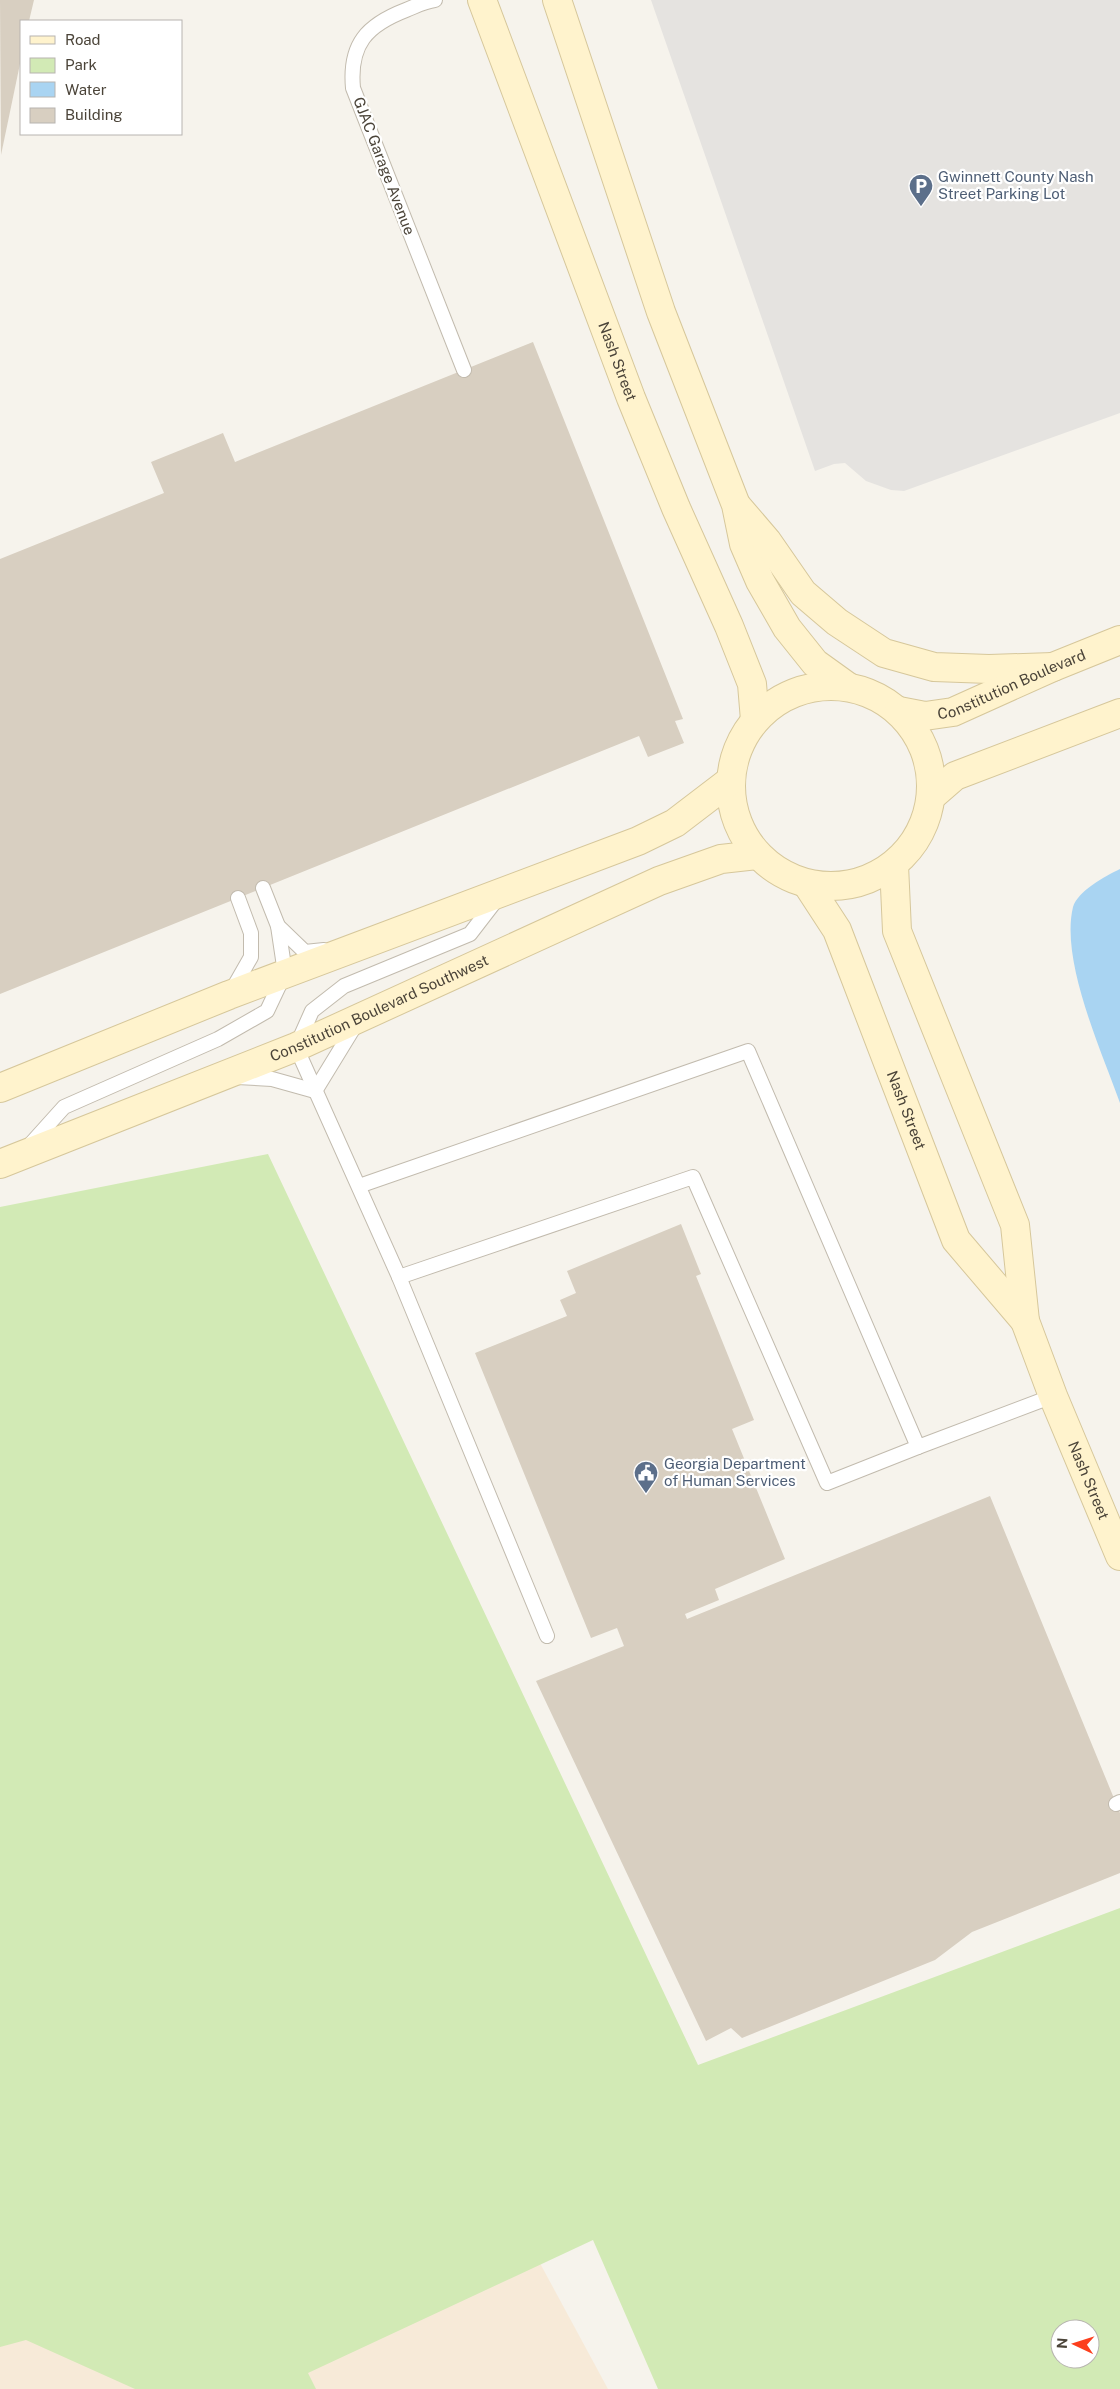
<svg xmlns="http://www.w3.org/2000/svg" width="1120" height="2389" font-family="'Public Sans',sans-serif">
<style>
.commercial{fill:#f7ead8}
.green{fill:#d2eab5;fill-rule:evenodd}
.parking{fill:#e5e3e0}
.water{fill:#a9d4f2}
.building{fill:#d8cfc1}
.lines{fill:none;stroke-linecap:round;stroke-linejoin:round}
.lane-casing{stroke:#c2bbae;stroke-width:16}
.secondary-casing{stroke:#d6c79b;stroke-width:30}
.lane{stroke:#fff;stroke-width:14}
.secondary{stroke:#fff3cd;stroke-width:28}
.labels{text-anchor:middle;stroke-width:4.5;stroke-linejoin:round;paint-order:stroke}
.street-label{font-size:15px;fill:#4b4439;stroke:#fff}
.service-label{font-size:15px;fill:#4e5e75;stroke:#fff;text-anchor:start}
</style>
<rect width="100%" height="100%" fill="#f6f3ec"/>
<polygon class="commercial" points="429,2058 608,2389 0,2389 0,2329"/>
<path class="green" d="M268 1154 698 2065 1120 1908V2389H658L593 2240 308 2373 316 2389H135L26 2340 0 2347V1207ZM1060 2329H1090V2359H1060Z"/>
<polygon class="parking" points="651,0 1120,0 1120,413 904,491 891,490 866,481 845,463 834,464 815,471"/>
<path class="water" d="M1120 869V1103C1102 1052 1060 961 1073 907 1078 891 1105 876 1120 869Z"/>
<g class="building">
<polygon points="0,0 34,0 29,21 21,21 21,59 1,155"/>
<polygon points="533,342 683,719 675,721 684,743 648,757 639,736 0,994 0,559 164,493 151,462 223,433 235,462"/>
<polygon points="681,1224 701,1274 696,1276 754,1420 732,1429 785,1559 715,1589 719,1600 685,1614 687,1619 990,1496 1120,1813 1120,1873 972,1932 935,1960 742,2038 731,2028 706,2041 536,1681 624,1646 617,1628 591,1638 475,1353 567,1316 560,1300 576,1293 567,1271"/>
</g>
<g class="lines">
<defs>
<g id="lane">
<path d="M435 0C425 1 416 6 406 10 367 25 349 44 353 88L464 370"/>
<polyline points="497,899 470,934 344,986 312,1011 296,1047 399,1277 693,1177 827,1483 918,1447"/>
<polyline points="278,926 305,952 324,950"/>
<polyline points="231,992 251,957 251,933 238,898"/>
<polyline points="237,1077 272,1079 315,1091 356,1024"/>
<polyline points="28,1147 64,1107 218,1039 267,1011 285,973 278,926 263,888"/>
<polyline points="359,1186 748,1051 918,1447 1053,1396"/>
<polyline points="399,1277 547,1636"/>
<polyline points="1116,1804 1120,1802"/>
</g>
<g id="secondary">
<path id="s1" d="M482 0 631 398 676 508 729 626 752 684 755 720"/>
<polyline points="557,0 661,312 736,505 744,544 760,581 787,628 815,663 847,686"/>
<polyline points="737,506 767,541 803,593 837,622 884,653 934,667 989,669 1053,667"/>
<circle cx="831" cy="786" r="100"/>
<path id="s2" d="M899 711 925 716 953 712 1053 667 1120 640"/>
<polyline points="932,796 955,776 1120,713"/>
<path id="s3" d="M894 865 897 931 1015 1225 1025 1321 1053 1396 1120 1556"/>
<path id="s4" d="M807 884 837 930 956 1240 1025 1321"/>
<polyline points="0,1088 229,995 638,841 675,823 730,781"/>
<path id="s5" d="M0 1164 296 1047 659 881 721 859 757 855"/>
</g>
</defs>
<use href="#lane" class="lane-casing"/>
<use href="#secondary" class="secondary-casing"/>
<use href="#lane" class="lane"/>
<use href="#secondary" class="secondary"/>
</g>
<defs>
<symbol id="parking-pin" viewBox="-11 -11 22 30"><path d="M0 17L-7.5 6A9.5 9.5 0 1 1 7.5 6Z" fill="#5c6f8a" stroke="#fff"/><path d="M-3.5-5.5H1a3.5 3.5 0 0 1 0 7H-1V5.5H-3.5ZM-1-3.4V-.6H.8a1.4 1.4 0 0 0 0-2.8Z" fill="#fff"/></symbol>
<symbol id="civic-pin" viewBox="-11 -11 22 30"><path d="M0 17L-7.5 6A9.5 9.5 0 1 1 7.5 6Z" fill="#5c6f8a" stroke="#fff"/><path d="M-.6-6.5H3V-4.5H.6V-3L4-1V1h2V6H-6V1h2V-1L-.6-3ZM-1.2 2.5V6h2.4V2.5Z" fill="#fff"/></symbol>
</defs>
<g fill-rule="evenodd">
<use href="#parking-pin" x="907" y="172" width="28" height="38"/>
<use href="#civic-pin" x="632" y="1459" width="28" height="38"/>
</g>
<g class="labels">
<g class="street-label">
<text transform="translate(384 166) rotate(69)" y="5">GJAC Garage Avenue</text>
<text dy="5" stroke="none"><textPath href="#s1" startOffset="386">Nash Street</textPath></text>
<text dy="5" stroke="none"><textPath href="#s2" startOffset="119">Constitution Boulevard</textPath></text>
<text dy="5" stroke="none"><textPath href="#s5" startOffset="410">Constitution Boulevard Southwest</textPath></text>
<text dy="5" stroke="none"><textPath href="#s4" startOffset="248">Nash Street</textPath></text>
<text dy="5" stroke="none"><textPath href="#s3" startOffset="651">Nash Street</textPath></text>
</g>
<g class="service-label">
<text x="938" y="182">Gwinnett County Nash<tspan x="938" dy="17">Street Parking Lot</tspan></text>
<text x="664" y="1469">Georgia Department<tspan x="664" dy="17">of Human Services</tspan></text>
</g>
</g>
<rect x="20" y="20" width="162" height="115" fill="#ffffff" stroke="#b7b4b0"/>
<rect x="30" y="36" width="25" height="8" fill="#fff3cd" stroke="#b7b4b0"/>
<text x="65" y="45" font-size="15" fill="#4b4439">Road</text>
<rect x="30" y="58" width="25" height="15" fill="#d2eab5" stroke="#b7b4b0"/>
<text x="65" y="70" font-size="15" fill="#4b4439">Park</text>
<rect x="30" y="82" width="25" height="15" fill="#a9d4f2" stroke="#b7b4b0"/>
<text x="65" y="95" font-size="15" fill="#4b4439">Water</text>
<rect x="30" y="108" width="25" height="15" fill="#d8cfc1" stroke="#b7b4b0"/>
<text x="65" y="120" font-size="15" fill="#4b4439">Building</text>
<g transform="translate(1075 2344) rotate(274)"><circle r="24" fill="#ffffff" stroke="#b7b4b0"/>
<path d="M0-4L9 19L0 12L-9 19Z" fill="#fc3f1d"/>
<text y="-8" font-size="14" font-weight="bold" text-anchor="middle" fill="#4b4439">N</text>
</g>
</svg>
